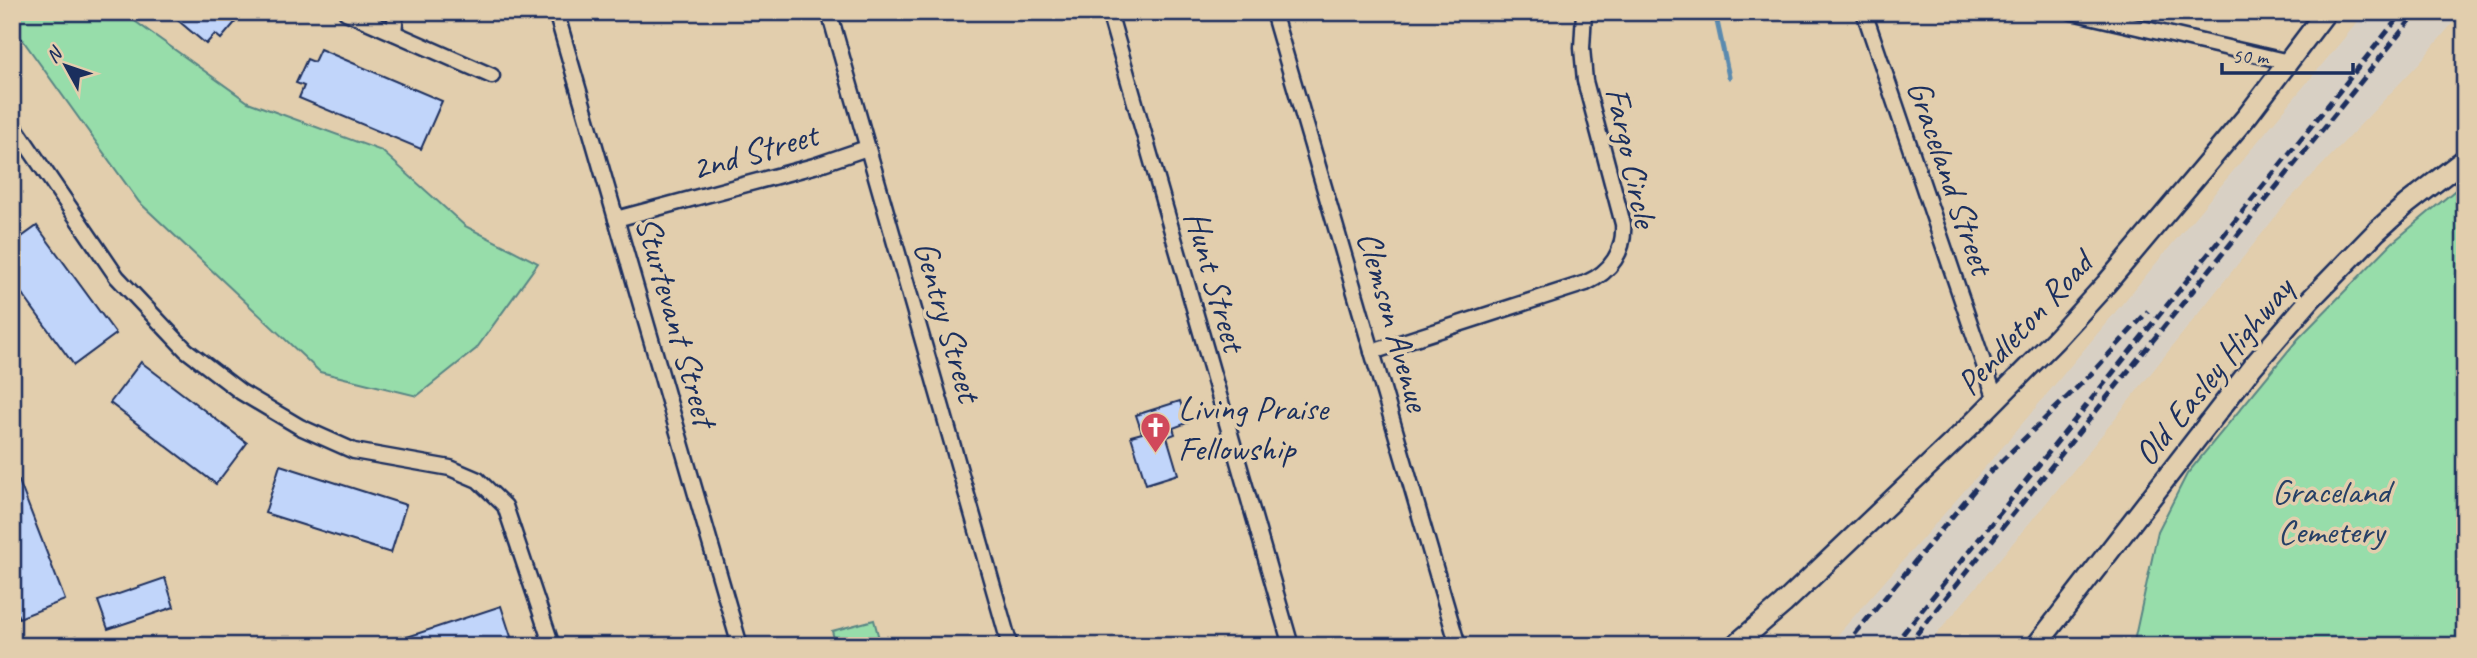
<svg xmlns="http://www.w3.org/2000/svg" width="2477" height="658" font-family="Caveat,sans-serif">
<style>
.built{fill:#d8d0c4}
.green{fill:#97ddaa;stroke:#598684;stroke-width:2}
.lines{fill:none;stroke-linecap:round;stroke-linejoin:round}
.stream{stroke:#5a8aaf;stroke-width:5}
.building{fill:#c1d5fa;stroke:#1b2f5e;stroke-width:2}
.street-casing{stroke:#1b2f5e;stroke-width:19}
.secondary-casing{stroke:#1b2f5e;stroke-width:24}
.street{stroke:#e2cead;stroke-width:14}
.secondary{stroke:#e2cead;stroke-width:19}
.rail{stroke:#1b2f5e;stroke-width:5;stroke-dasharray:10 5;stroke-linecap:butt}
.labels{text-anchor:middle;stroke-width:7;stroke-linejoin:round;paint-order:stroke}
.street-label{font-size:35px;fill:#1b2f5e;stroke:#e2cead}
.poi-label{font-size:35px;fill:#1b2f5e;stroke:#e2cead;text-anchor:start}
.park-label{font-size:35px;fill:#274066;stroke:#e2cead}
</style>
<rect width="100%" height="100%" fill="#e2cead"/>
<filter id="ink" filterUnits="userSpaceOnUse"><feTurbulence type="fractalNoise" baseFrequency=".0143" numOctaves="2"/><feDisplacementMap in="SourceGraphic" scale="14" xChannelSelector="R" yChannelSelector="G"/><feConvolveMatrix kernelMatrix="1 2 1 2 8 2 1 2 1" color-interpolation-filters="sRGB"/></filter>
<g filter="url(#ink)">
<polygon class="built" points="2366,12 2462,12 2420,62 2288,201 2077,466 1927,646 1828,646 2001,449"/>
<g class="green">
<polygon points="12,12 122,12 248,102 382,151 465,226 538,263 476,349 417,396 320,372 139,202 12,25"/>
<polygon points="2465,182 2465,646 2133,646 2158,531 2187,474 2298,339 2392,243"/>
<polygon points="874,620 881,646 836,646 832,631"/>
</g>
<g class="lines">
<polyline class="stream" points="1715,12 1729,77"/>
</g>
<g class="building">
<polygon points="168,12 233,12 231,14 238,19 221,39 215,34 206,44"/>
<polygon points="320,49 442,101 421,149 299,98 304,86 296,83 307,59 314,62"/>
<polygon points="37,226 116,334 74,365 12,280 12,244"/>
<polygon points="141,362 247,443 216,484 110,403"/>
<polygon points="1180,401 1187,423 1173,428 1175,434 1167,437 1178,474 1146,484 1131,436 1142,433 1136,415"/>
<polygon points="280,465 406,505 391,553 265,513"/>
<polygon points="19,481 65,600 19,618 12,601 12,484"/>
<polygon points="165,578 174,607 108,629 98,601"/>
<polygon points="501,606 514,646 380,646"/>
<polygon points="76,636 80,646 52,646"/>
</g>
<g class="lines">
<defs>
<g id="street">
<polyline points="346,12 492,76"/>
<polyline points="556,12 740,646"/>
<polyline points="829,12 1010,646"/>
<polyline points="1109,12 1291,646"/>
<polyline points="1273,12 1458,646"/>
<polyline points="1864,12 1996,400"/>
<polyline points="2072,12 2289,62"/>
<polyline points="394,33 396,12"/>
<polyline points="12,123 117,277 186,350 241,392 300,427 354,451 450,468 478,480 505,506 552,646"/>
<polyline points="616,219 814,166 867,148"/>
<path d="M1372 352 1586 283C1611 272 1625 251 1623 224L1585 81 1582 48 1584 12"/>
</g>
<g id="secondary">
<polyline points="1734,646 1783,604 1968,428 2055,340 2106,284 2248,115 2326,12"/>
<polyline points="2036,646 2253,366 2310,300 2377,231 2407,204 2465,159"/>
</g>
</defs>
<use href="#street" class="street-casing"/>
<use href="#secondary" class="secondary-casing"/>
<use href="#street" class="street"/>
<use href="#secondary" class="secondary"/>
<g class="rail">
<polyline points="1845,646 1985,477 2091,374 2148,311"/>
<polyline points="1893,646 2403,12"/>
<polyline points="1907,646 2417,12"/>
</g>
</g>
</g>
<defs>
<symbol id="church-pin" viewBox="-11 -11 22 30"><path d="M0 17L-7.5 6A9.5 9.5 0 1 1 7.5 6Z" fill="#d1495b" stroke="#e2cead"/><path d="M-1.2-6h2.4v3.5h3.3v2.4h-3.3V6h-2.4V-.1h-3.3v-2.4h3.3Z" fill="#fff"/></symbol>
</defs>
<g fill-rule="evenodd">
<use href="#church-pin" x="1138" y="410" width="35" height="47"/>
</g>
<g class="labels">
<g class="street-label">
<text transform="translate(754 151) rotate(-16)" y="12">2nd Street</text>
<text transform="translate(1632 157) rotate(78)" y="12">Fargo Circle</text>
<text transform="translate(1951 177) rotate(71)" y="12">Graceland Street</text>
<text transform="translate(1216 281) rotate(74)" y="12">Hunt Street</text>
<text transform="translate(677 321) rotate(74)" y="12">Sturtevant Street</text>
<text transform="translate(948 321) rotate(74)" y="12">Gentry Street</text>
<text transform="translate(1394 321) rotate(74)" y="12">Clemson Avenue</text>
<text transform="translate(2024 323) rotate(-47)" y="12">Pendleton Road</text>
<text transform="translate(2213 371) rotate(-51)" y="12">Old Easley Highway</text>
</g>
<g class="poi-label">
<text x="1178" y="420">Living Praise<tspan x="1178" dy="40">Fellowship</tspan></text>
</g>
<g class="park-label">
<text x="2331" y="503">Graceland<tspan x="2331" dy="40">Cemetery</tspan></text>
</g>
</g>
<rect width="2477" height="658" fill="none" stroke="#e2cead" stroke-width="42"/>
<rect x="21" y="21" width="2435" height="616" fill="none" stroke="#1b2f5e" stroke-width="2.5" filter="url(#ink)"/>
<g transform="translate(66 66) rotate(310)" stroke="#e2cead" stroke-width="5" paint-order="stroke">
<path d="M0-5L12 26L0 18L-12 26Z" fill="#1b2f5e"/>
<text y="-10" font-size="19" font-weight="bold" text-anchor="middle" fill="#1b2f5e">N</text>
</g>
<path d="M2222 63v10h131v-10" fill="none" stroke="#1b2f5e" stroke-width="3.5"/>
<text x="2232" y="63" font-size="21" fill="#1b2f5e" stroke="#e2cead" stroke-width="5" paint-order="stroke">50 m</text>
</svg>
